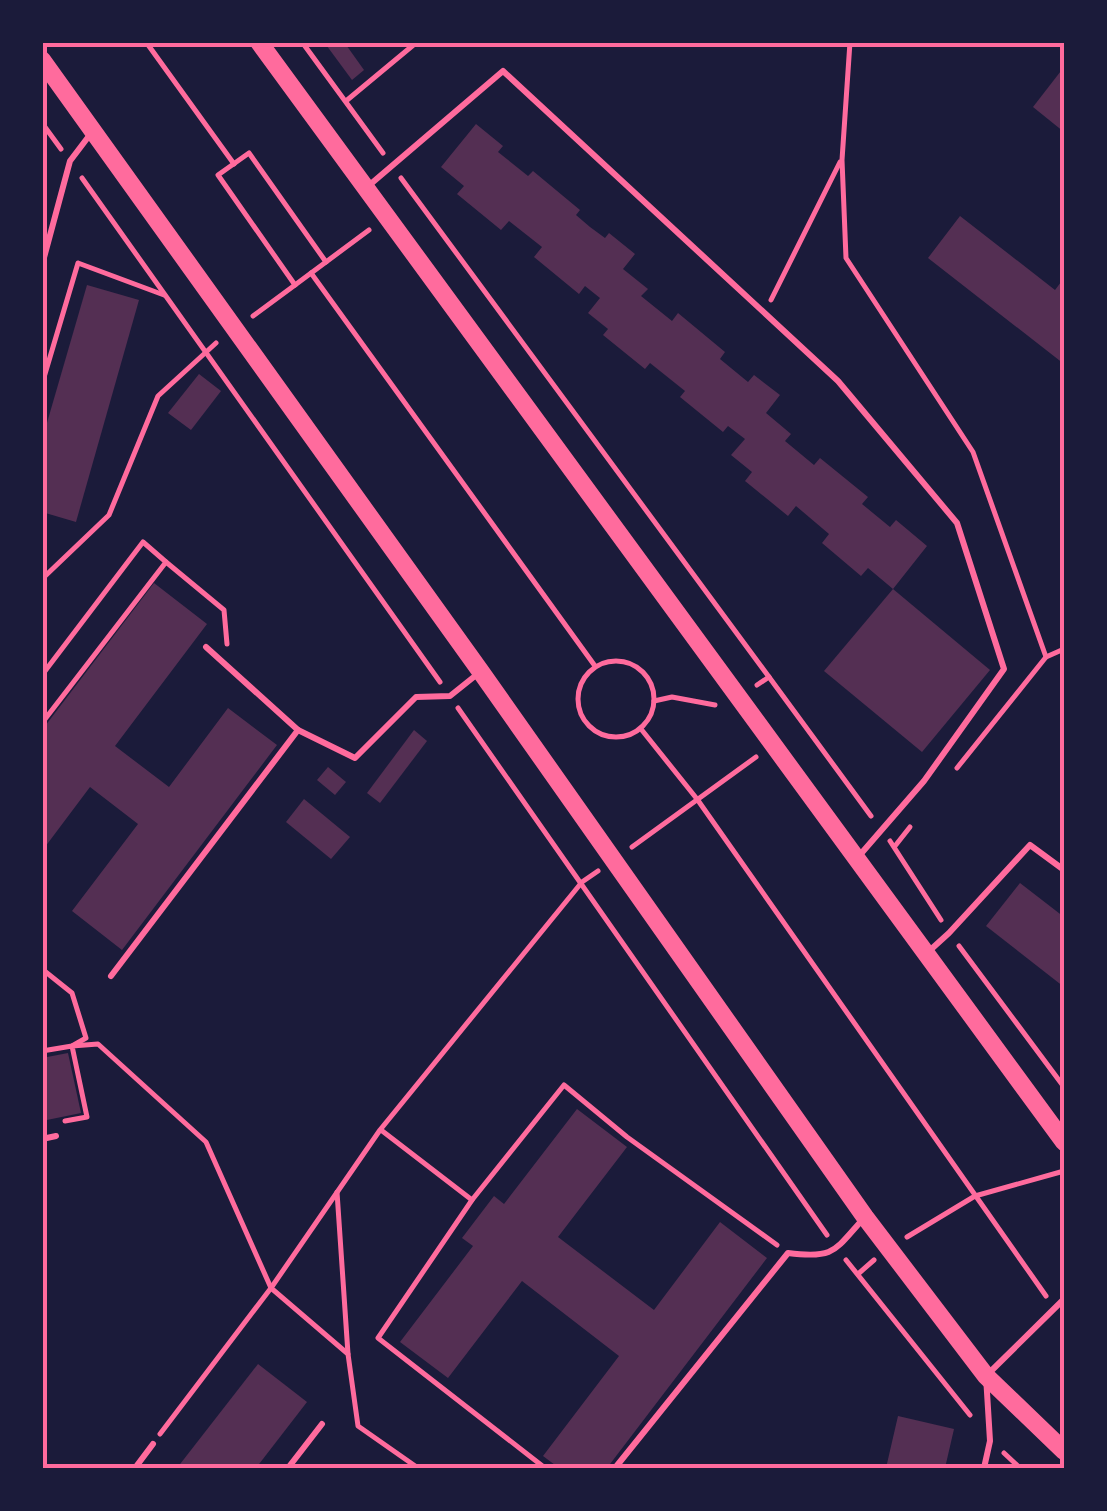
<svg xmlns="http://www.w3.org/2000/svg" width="1107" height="1511" font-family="'Fira Sans',sans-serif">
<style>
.building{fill:#542f53}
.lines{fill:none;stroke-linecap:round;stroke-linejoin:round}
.path{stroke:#ff6b9d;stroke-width:5}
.service{stroke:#ff6b9d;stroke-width:6}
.secondary{stroke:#ff6b9d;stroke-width:18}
.neatline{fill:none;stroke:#ff6b9d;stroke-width:4}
</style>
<rect width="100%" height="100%" fill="#1b1b3a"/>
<g class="building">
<polygon points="324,42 344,42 364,70 352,80"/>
<polygon points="1064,67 1064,132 1033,107"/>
<polygon points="476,124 503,146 498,152 528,176 533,171 580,210 576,215 590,227 605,238 609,233 635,254 623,269 648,289 641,296 672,321 678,313 725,352 720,359 748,382 754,375 780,395 766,413 791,434 785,441 814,465 820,458 868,497 862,504 890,527 896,520 927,546 893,589 868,568 861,576 822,543 829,534 796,506 788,516 745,481 752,472 731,455 745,439 728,426 723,432 680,397 685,391 650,363 645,369 603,335 608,329 588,313 600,298 585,286 579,294 534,257 542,247 509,221 501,230 457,194 464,186 441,167"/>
<polygon points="960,216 1055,290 1064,278 1064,364 928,258"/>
<polygon points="87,285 139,300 76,522 42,512 42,440"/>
<polygon points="199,374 221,391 191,430 168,413"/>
<polygon points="154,583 207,624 115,746 169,787 228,708 277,745 122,950 72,911 138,824 90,787 42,851 42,730"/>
<polygon points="893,589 990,670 922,752 824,671"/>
<polygon points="414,730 427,741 380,803 367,793"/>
<polygon points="328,767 346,782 335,795 317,780"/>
<polygon points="304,799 350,837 331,859 286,822"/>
<polygon points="1020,883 1064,917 1064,987 986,926"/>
<polygon points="68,1053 81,1113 42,1121 42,1058"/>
<polygon points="577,1109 627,1147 558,1237 654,1310 720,1222 767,1258 607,1468 559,1468 543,1456 619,1356 522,1281 448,1378 400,1342 473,1246 462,1238 494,1196 504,1204"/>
<polygon points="258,1364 307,1402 256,1468 177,1468"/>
<polygon points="898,1416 954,1429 945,1468 886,1468"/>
</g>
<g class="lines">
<g class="path">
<polyline points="146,42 234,164"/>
<polyline points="302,42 383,153"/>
<polyline points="850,42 842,160 846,258 973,452 1046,657 1064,649"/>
<polyline points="346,101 417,42"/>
<polyline points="42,123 61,149"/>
<polyline points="82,178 440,682"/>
<polyline points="401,178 769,677 757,685"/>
<polyline points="311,273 595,666"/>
<polyline points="295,285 369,230"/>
<polyline points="771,300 840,162"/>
<polyline points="253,316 295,285 218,175 249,153 326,262"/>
<polyline points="42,384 78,263 164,295"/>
<polyline points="42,579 109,515 158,396 216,343"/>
<circle cx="616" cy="699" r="38"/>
<polyline points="42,675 143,542 166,562"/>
<polyline points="769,677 871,816"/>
<polyline points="654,701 672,697 715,705"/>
<polyline points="458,708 827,1235"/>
<polyline points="42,723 166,562 224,610 227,644"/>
<polyline points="641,729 697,799 1046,1296"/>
<polyline points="957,768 1046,657"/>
<polyline points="890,841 941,920"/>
<polyline points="895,846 910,827"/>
<polyline points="632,847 756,757"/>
<polyline points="959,946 1064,1087"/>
<polyline points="42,969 72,993 86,1038 72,1046 42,1051"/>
<polyline points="65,1121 87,1117 72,1046 98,1044 206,1142 271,1288 160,1434"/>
<polyline points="381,1130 472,1200 564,1085 627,1137 777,1245"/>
<polyline points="337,1192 348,1354"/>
<polyline points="472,1200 378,1338 545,1468"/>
<polyline points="907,1237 975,1196 1064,1171"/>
<polyline points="846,1260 970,1415"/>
<polyline points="858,1274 874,1260"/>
<polyline points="1004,1453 1020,1468"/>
<polyline points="418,1468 358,1426 348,1354 271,1288 380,1130 582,882 598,871"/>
</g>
<g class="service">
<polyline points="366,188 503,71 838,381 957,523 1004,669 924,781 859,856"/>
<polyline points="42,265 70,161 92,132"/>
<polyline points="206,647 298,730 355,758 416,697 450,696 480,672"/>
<polyline points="927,953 949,933 1030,845 1064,870"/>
<polyline points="111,976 298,730"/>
<polyline points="42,1139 56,1136"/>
<polyline points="135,1468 153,1444"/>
<polyline points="288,1468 322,1424"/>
<path d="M615 1468 788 1253C835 1259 834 1251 864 1218"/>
<polyline points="984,1468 990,1441 986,1376 1064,1299"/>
</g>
<g class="secondary">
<polyline points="259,42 1064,1142"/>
<polyline points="42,60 481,672 865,1217 986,1376 1064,1451"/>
</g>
</g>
<rect width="1107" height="1511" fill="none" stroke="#1b1b3a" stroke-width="90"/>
<rect x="45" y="45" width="1017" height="1421" class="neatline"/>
</svg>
